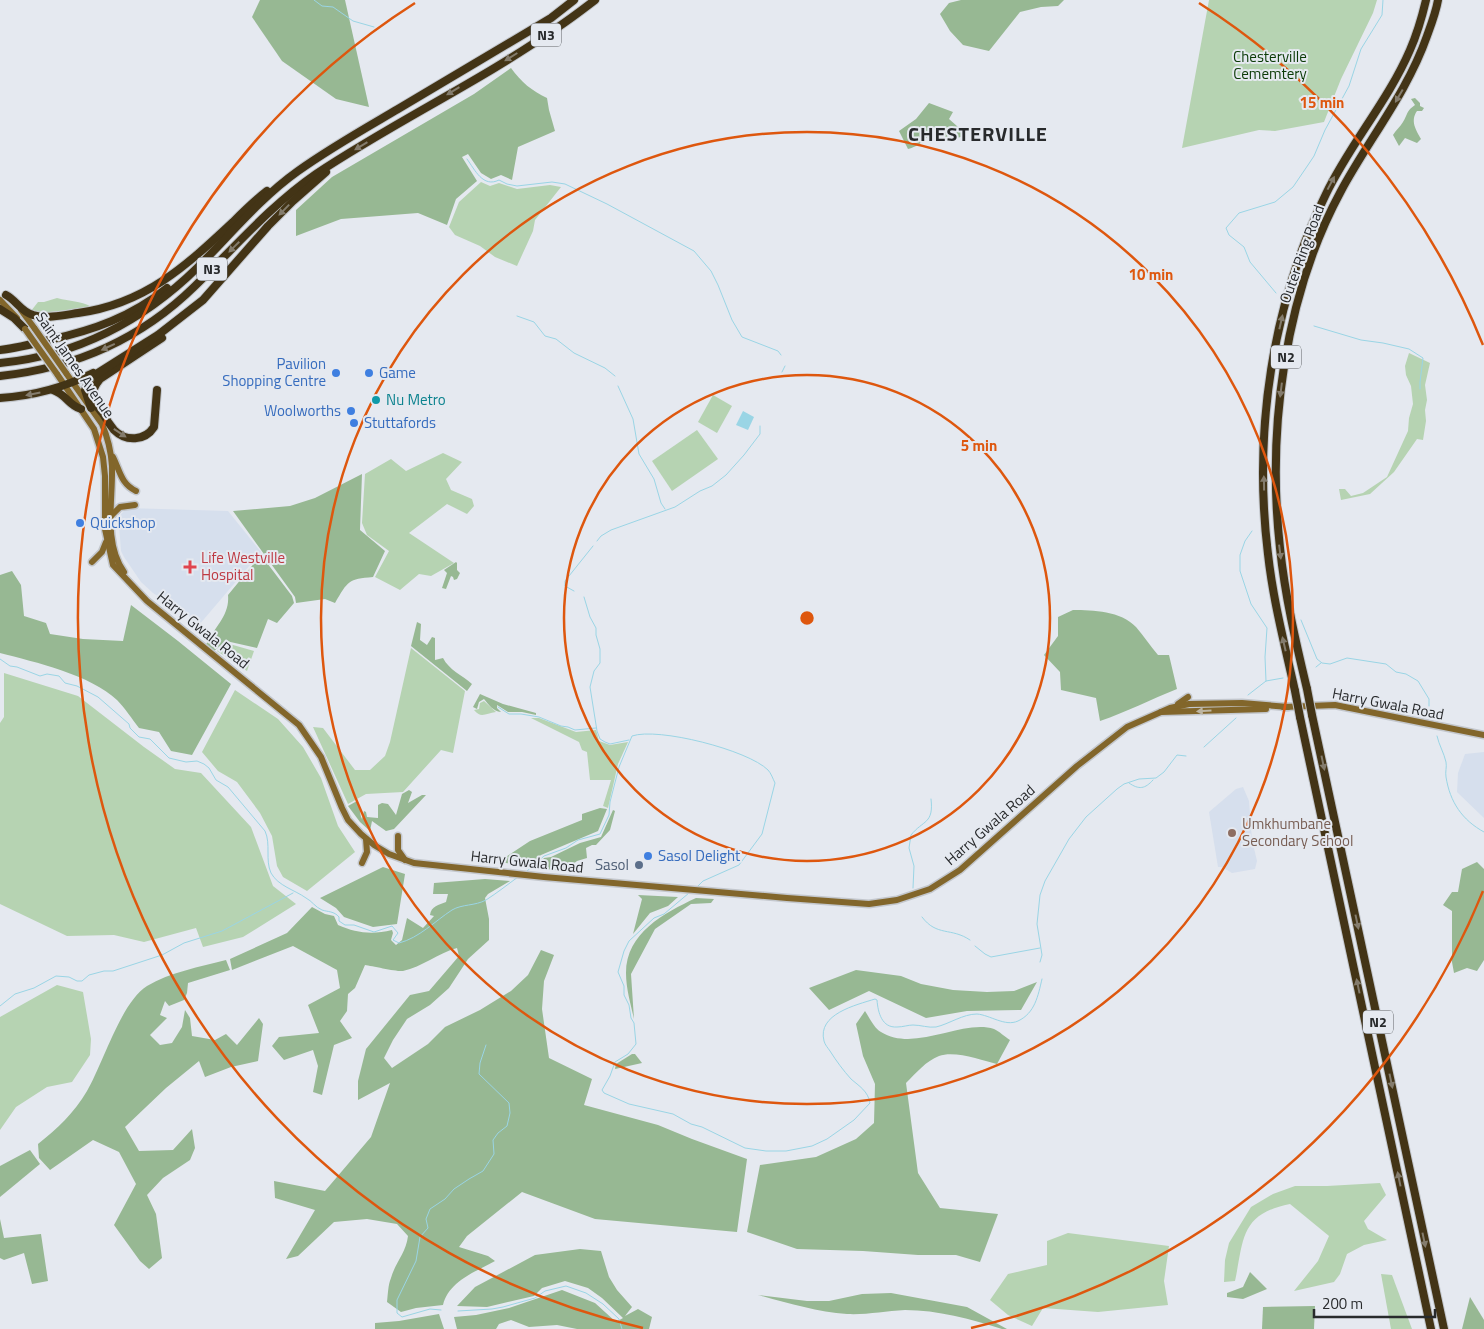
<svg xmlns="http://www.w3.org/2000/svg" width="1484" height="1329" font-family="'Titillium Web',sans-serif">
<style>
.built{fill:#d6dfed}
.green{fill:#b6d3b2}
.forest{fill:#97b893}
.water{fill:#9ad5e5}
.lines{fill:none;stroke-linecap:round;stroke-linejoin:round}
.stream{stroke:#9ad5e5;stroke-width:1}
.secondary-casing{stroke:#c3c7cd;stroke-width:9}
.highway-casing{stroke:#c3c7cd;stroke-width:10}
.secondary{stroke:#82662b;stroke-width:6}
.highway{stroke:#433416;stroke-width:8}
.secondary-bridge-casing{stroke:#c3c7cd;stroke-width:9;stroke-linecap:butt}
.highway-bridge-casing{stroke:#c3c7cd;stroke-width:10;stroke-linecap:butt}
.secondary-bridge{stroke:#82662b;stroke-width:6}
.highway-bridge{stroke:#433416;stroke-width:8}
.oneway{fill:#847c6d}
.oneway2{fill:#bdb5a1}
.ring{fill:none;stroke:#de570e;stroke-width:2.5}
.shop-dot{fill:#3f7fe0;stroke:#e5e9f0;stroke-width:2}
.culture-dot{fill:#0f9aa8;stroke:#e5e9f0;stroke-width:2}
.health-dot{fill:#e0444e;stroke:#e5e9f0;stroke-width:2}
.education-dot{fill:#8d6e63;stroke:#e5e9f0;stroke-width:2}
.service-dot{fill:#5c6f8a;stroke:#e5e9f0;stroke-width:2}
.labels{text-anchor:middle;stroke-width:4;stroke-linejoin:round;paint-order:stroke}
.shield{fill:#e5e9f0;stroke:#616367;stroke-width:1}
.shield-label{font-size:14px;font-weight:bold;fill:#282a2c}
.park-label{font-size:15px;fill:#0a3a06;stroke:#e5e9f0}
.street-label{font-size:15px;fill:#282a2c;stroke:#e5e9f0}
.shop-label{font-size:15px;fill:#366cbe;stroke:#e5e9f0;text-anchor:start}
.culture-label{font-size:15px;fill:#0d838f;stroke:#e5e9f0;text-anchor:start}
.health-label{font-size:15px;fill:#be3a42;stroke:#e5e9f0;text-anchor:start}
.education-label{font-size:15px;fill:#785e54;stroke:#e5e9f0;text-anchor:start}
.service-label{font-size:15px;fill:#4e5e75;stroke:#e5e9f0;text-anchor:end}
.district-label{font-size:20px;font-weight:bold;letter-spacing:1px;fill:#282a2c;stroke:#e5e9f0}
.centre{fill:#de570e;stroke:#e5e9f0;stroke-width:2.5}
.ring-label{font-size:15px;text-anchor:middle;font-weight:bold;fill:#de570e;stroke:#e5e9f0;stroke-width:4;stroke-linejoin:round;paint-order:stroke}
</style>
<rect width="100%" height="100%" fill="#e5e9f0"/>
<g class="built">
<polygon points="127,508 228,511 261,552 199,625 187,615 153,593 141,582 124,557 121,551 119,524 121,514"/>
<polygon points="1484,752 1484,818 1457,792 1458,773 1465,754"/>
<polygon points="1243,787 1249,801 1252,840 1257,861 1255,869 1232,873 1222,867 1218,867 1209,812 1236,789"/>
</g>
<g class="green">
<polygon points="1209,0 1377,0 1373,13 1341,79 1324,122 1275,131 1259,130 1182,148"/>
<polygon points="481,182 490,186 499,183 517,189 550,185 561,187 535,220 533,231 517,266 495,257 480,246 455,235 449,227 459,202"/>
<path d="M57 298C71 302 79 300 92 307L42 313 31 311 38 302H44Z"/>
<polygon points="1409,353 1430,363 1425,385 1427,400 1425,410 1426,421 1423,440 1417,439 1394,472 1370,494 1341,500 1339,489 1345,489 1351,496 1363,493 1387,477 1408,431 1409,418 1413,404 1411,386 1406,375 1405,366"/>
<polygon points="713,395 732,406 717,433 698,422"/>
<polygon points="697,430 718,459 672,491 652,461"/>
<polygon points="443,453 462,462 446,479 451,490 472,499 474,506 467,514 447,504 409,533 454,563 431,576 419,574 400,590 375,577 389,551 367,535 362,523 365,474 391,459 406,471"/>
<polygon points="226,643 254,651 247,671 217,651"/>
<polygon points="411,648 465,691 453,753 441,750 403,792 366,794 348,804 313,727 323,728 355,770 370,770 385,756 390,742"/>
<polygon points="4,673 78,696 144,747 175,769 201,773 251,827 273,886 296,904 243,937 203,947 196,928 144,942 114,935 67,936 0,904 0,723 4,717"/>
<polygon points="235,690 278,719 303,747 321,778 338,826 355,852 307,891 283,877 277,866 272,836 260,813 237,782 218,771 202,752"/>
<path d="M484 701 496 712C486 713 481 719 474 710L479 709 480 703Z"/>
<polygon points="531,718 539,718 576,732 596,730 599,741 610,745 628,742 618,764 608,808 603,806 611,780 590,780 587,752 582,750 579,742"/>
<polygon points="57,985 83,992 91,1039 90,1055 72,1082 47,1087 16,1107 0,1130 0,1017"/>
<path d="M1380 1183 1386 1195 1364 1221 1368 1229 1387 1240 1364 1245 1347 1254 1340 1274 1334 1282 1294 1291 1318 1261 1329 1236 1290 1204C1240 1214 1244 1239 1235 1281L1224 1282 1225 1260 1229 1243 1251 1207 1273 1194 1295 1186H1327Z"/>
<polygon points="1068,1233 1169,1246 1164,1281 1168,1305 1098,1312 1043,1308 1032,1326 1008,1315 990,1300 1008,1274 1047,1265 1047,1241"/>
<polygon points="1381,1274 1392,1275 1412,1329 1391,1329"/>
</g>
<g class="forest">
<polygon points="260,0 345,0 369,107 336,99 282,61 252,17"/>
<polygon points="961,0 1064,0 1058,6 1041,7 1020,12 989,51 963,45 950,31 940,14 949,3"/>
<path d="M511 68C521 82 532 91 547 98L549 110 555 131 518 147 512 180 501 175 491 179 481 173 468 154 462 157 477 181 456 199 447 225 418 213 341 219 296 236V210L332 177 474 94Z"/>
<path d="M1415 98 1420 103V106L1424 108 1422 111H1417C1410 121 1416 130 1421 139L1417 143 1405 138 1399 146 1393 135C1396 130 1400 127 1403 122 1408 114 1406 111 1415 105L1411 99Z"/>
<path d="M929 103 953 112 949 119 966 134 961 137 946 140 945 133 940 128C928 132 925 145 908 149L899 131 916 119Z"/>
<path d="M362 474 360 530 385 551 373 577C348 579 348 581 335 603L325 599 296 603 295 597 233 511 290 506 315 498Z"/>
<path d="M261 555 292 596 294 603 277 623 268 619 257 648 226 641 214 651 206 645C214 627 230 616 228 595Z"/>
<polygon points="456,562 457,563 457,570 460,573 457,579 454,580 453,577 451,576 446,589 442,588 447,573 444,570"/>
<path d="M12 571 21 585 24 616 46 623 50 634 83 639 123 641 131 605 178 641 231 684 192 755 171 751 159 732 139 728C132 719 125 708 117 700 91 675 35 662 0 653V575Z"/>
<path d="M1073 610C1093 610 1121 611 1136 627 1144 636 1150 646 1158 655H1169L1177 689C1151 699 1127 712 1100 721L1096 698 1061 690 1060 672 1044 655 1058 636V617Z"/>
<path d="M417 622 421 624 420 640 427 645 432 637 435 638V660L443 658C449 670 462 675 472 684L467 691 411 646Z"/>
<path d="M480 694 503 704 536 713V715L522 712H508L497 705V708L501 712C493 711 489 705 484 699L479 702 477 709 473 707Z"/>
<path d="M409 790 412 792 408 803 422 795H426L394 829 386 831 372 821 370 831 360 822 348 806 357 801C361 807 359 813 362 819L364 811 366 812 367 817 378 818V805L382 803 388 804 396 815 402 794Z"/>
<polygon points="600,808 607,809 598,831 541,855 528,866 498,862 530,841 582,820 582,814"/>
<polygon points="613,810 615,811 610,830 596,845 592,845 586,848 587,858 577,861 564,871 536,868 544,858 551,857 580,843 601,837"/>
<polygon points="1477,862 1484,869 1484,960 1477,971 1467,968 1454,973 1452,962 1452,911 1443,905 1452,892 1458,892 1462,869"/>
<polygon points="383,867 405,874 397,924 373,927 344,917 336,908 320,898"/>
<path d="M485 879 510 881 488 894 485 898 489 919V940L468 959 449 988 430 1005 407 1019 393 1040 384 1058 392 1068 428 1044 445 1027 480 1010 511 991 528 975 541 950 554 955 544 981 542 1009 549 1058 592 1079 584 1105 658 1125 692 1139 747 1159 737 1232 595 1219 522 1192 467 1236 459 1247 488 1256 495 1261C475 1272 449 1281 443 1305L416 1308 401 1312 387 1302C388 1294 388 1285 391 1278 396 1261 406 1253 408 1236L397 1224 367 1219 334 1222 298 1256 286 1259 315 1210 275 1198 274 1181 325 1191 371 1137 390 1083 358 1100V1081L366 1049 410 995 429 991 459 956 457 948C438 953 422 967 403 971 398 972 372 966 365 965L355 988 348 994 347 1011 340 1021 352 1038 334 1045 322 1095 313 1092 318 1066 313 1050 284 1060 272 1046 279 1037 319 1033 308 1005 340 988 337 970 293 946 232 970 230 959 287 933 312 907 325 914 334 916 338 925C356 933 372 935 392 930L393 933 391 940 396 945 402 940 407 918 423 928 434 916 430 915C431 906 439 905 446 902L448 894H433L434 883Z"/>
<polygon points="638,895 678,897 668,906 650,913 633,934 642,899"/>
<path d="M696 898 714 899 711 903 691 904 655 929 631 974 634 1019C631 1005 626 989 626 973 626 933 664 913 696 898Z"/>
<path d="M226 960 230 970 188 983 187 993 184 1000 169 1006 165 1001 160 1015 167 1018 150 1035 160 1045 172 1043 182 1027 185 1010 190 1018 192 1036 215 1040 226 1034 237 1045 259 1018 263 1024 258 1061 231 1067 205 1077 199 1061 166 1088 125 1127 139 1151 173 1150 192 1129 195 1148 190 1160 163 1178 147 1195 156 1214 162 1258 149 1269 140 1261 114 1225 136 1184 119 1152 93 1140 50 1170 39 1158 38 1144C57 1129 74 1113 87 1091 103 1064 121 1002 147 986 170 972 200 967 226 960Z"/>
<polygon points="856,970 901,976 921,984 953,990 987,992 1014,991 1037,982 1021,1010 967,1011 926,1018 869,991 829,1010 809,988"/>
<path d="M865 1011C869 1017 874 1028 881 1032 915 1053 962 1019 994 1029 999 1031 1005 1037 1010 1040L997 1064C982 1060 954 1050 939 1056 926 1061 916 1073 906 1083L918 1173 940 1208 998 1214 980 1262 956 1255H918L863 1251 797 1249 747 1232 760 1165 816 1157 856 1139 874 1123 875 1084 863 1056 856 1024Z"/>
<polygon points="632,1054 635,1054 642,1063 615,1069 616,1064"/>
<polygon points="30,1150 40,1164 0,1197 0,1166"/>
<polygon points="0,1219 4,1238 41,1234 48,1281 32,1284 24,1253 4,1260 0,1258"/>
<polygon points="580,1249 601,1251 609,1277 617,1290 632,1307 625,1316 638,1309 652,1317 649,1329 577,1329 557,1325 529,1327 511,1320 499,1324 496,1329 457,1329 454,1317 476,1315 509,1308 562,1290 595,1303 616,1322 623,1318 602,1298 588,1288 565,1281 542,1288 534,1296 487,1307 457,1306 475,1287 535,1255"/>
<polygon points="1250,1272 1267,1289 1243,1299 1227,1297 1227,1293 1243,1287"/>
<path d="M891 1293 967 1307 1007 1329H1002C970 1319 938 1310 905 1310 885 1311 866 1315 847 1314 817 1312 787 1303 758 1295L807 1301H829L862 1294Z"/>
<polygon points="1470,1297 1484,1320 1484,1329 1462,1329"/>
<polygon points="1315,1306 1314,1329 1262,1329 1263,1307"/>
<polygon points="439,1314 444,1329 375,1329 375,1323 399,1321"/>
</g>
<polygon class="water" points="743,411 754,417 748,430 736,425"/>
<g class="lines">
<g class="stream">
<polyline points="314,0 322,6 333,7 353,21 374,27"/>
<path d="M467 159C475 170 483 188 499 180L507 184 517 186 552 182 565 184 607 204 694 251 711 271 718 285 732 320 742 337 778 351 781 355"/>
<polyline points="1276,293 1250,262 1244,247 1229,235 1226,228 1239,213 1275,202 1293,187 1308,165 1314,156 1325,130 1349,86 1361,49 1382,15 1383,0"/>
<polyline points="517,316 534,322 545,336 556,339 574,353 605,368 615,376"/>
<polyline points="1314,326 1361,340 1383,343 1409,349 1423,358 1420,382 1420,389"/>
<polyline points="782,372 785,366"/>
<polyline points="618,386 633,419 639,454 654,479 661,503 665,509"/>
<polyline points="1252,531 1245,541 1240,555 1240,571 1251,604 1267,628 1265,657 1266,681"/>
<polyline points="597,541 601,536 611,530 675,507 700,491 712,486 726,475 744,455 760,434 760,426"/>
<polyline points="574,591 565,586 565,581 593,546"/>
<polyline points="584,597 590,617 596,628 596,635 600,649 600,663 594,671 590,687 597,731 600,739 605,742 610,744 629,740"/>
<polyline points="1301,620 1317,659 1322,663 1330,664 1347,658 1386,664 1396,672 1406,674 1418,681 1429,699 1429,706"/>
<path d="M0 659 10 666 17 667 40 676 47 674 59 676 65 683 77 686 98 697 129 724 130 728 139 737 150 739 169 758 186 762 197 761 204 764 209 768 216 780 228 787 265 831C271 844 265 860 271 873 278 886 295 890 306 898 312 901 315 907 322 910 328 912 334 911 339 917V921L345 925H354L374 932 392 926 398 933 393 940 399 943C419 938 435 921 452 910 462 904 475 906 486 900 497 893 507 885 518 877"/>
<polyline points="1316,667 1321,663"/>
<polyline points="1248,695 1266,681 1283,678"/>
<polyline points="498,707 509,714 521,714 539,717 561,726 568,727 575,730 596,728"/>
<path d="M1437 736C1439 745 1444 753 1446 762 1447 767 1445 772 1446 777 1450 802 1462 820 1484 832"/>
<polyline points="1204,747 1236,718"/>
<path d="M1129 783C1139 790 1145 789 1153 780"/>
<path d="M526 872 544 856 566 848 578 840 600 834 609 815 610 802 619 767 632 736C658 727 748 750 768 770 771 773 773 779 775 783L762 834 739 865 703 881 696 888"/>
<path d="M913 888 914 866 909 848 911 835C923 820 934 824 931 799"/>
<path d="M689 893 664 914 654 918 629 941 624 951 618 972 624 986V995L629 1005 631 1018 634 1023 636 1044 628 1054 615 1062 610 1076 602 1090 604 1093 629 1104 673 1114 691 1124 702 1127 745 1148 766 1151H786L812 1146 827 1139 854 1120 870 1103C868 1091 859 1086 851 1079 843 1070 837 1062 830 1051 828 1048 825 1045 824 1041 817 1014 856 1005 875 999L877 1000C878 1013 882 1028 897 1027 903 1027 908 1025 913 1025 921 1025 928 1028 936 1027 949 1024 963 1014 977 1014 990 1015 1005 1027 1018 1021 1035 1013 1038 996 1042 979"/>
<path d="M922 917C937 937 951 927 970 940"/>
<polyline points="975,946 985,954 991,957 1040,948"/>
<polyline points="1040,962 1042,955 1037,924 1040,895 1045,881 1069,839 1086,817 1117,789 1124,784 1139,779 1156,778 1164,772 1177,755 1186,756"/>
<polyline points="0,1006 15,994 34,988 56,976 69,977 77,981 82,981 89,975 104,971 113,971 162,955 184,943 222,931 293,893"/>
<polyline points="441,1310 430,1309 402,1317 397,1313 397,1300 416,1261 420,1237 428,1228 426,1219 430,1209 445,1199 454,1189 469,1179 483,1171 494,1154 493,1140 498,1133 507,1126 510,1113 509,1103 479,1074 480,1063 486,1045"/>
<polyline points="458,1311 492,1309 503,1307 535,1298 545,1291 566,1286 586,1293 603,1304 619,1319 622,1329"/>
</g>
<defs>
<g id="secondary">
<polyline points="0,300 17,318"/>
<polyline points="21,310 35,329"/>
<path d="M66 373 102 424C108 438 111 452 112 466 113 500 103 543 124 572"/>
<polyline points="57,374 94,429 103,457 105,476 105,529 113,565 147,601 299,725 321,757 342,808 348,820 361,834 374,845 389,854 414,863 544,877 787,898 869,904 897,900 930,889 960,870 1077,766 1127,727 1170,708 1189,704 1242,703 1288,707"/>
<path d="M113 457C120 471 121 484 136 491"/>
<polyline points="112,515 120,507 135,505"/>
<polyline points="92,562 102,552 106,542"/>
<polyline points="1178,704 1188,697"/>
<polyline points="1283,707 1335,705 1484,735"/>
<polyline points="1161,712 1266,709"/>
<polyline points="398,836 398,850 405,860"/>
<polyline points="362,863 367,852 366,839"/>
</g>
<g id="highway">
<path d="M6 295C16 300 21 312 33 315 47 319 65 315 78 313 145 304 186 266 233 222 244 211 254 201 267 191"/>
<polyline points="0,309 14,318 25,329"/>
<path d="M0 350C17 348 33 344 49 340 94 330 131 317 167 288"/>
<path d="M0 363C76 356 143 321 197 268 230 235 260 198 298 171 330 148 364 129 398 109 449 79 500 48 551 18L574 0"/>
<path d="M0 376C74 368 141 339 195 286 234 248 271 205 316 174 394 122 479 82 555 29 569 20 582 10 595 0"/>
<path d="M53 390C67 395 68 405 81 409"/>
<path d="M157 390 154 427C145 441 126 442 114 430 110 425 106 419 103 414 99 409 94 404 93 397 92 390 95 385 100 379L162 338"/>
<path d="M0 398C33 396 63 388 93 373"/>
<polyline points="91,408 85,390 90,378 158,335 203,300 268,226 293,201 326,172"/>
<path d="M1307 689C1296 643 1285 596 1280 548 1267 431 1284 296 1341 191 1369 139 1407 93 1427 36 1431 25 1436 12 1438 0"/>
<path d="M1295 691C1285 646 1273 600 1268 554 1253 432 1272 304 1326 194 1350 144 1388 101 1410 50 1417 34 1422 17 1426 0"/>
<polyline points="1312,715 1444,1329"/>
<polyline points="1300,717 1431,1329"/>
</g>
</defs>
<use href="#secondary" class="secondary-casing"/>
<use href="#highway" class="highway-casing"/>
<use href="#secondary" class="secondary"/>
<use href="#highway" class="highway"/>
<defs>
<g id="secondary-bridge">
<polyline points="25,329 57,374"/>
<polyline points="35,329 66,373"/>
</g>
<g id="highway-bridge">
<polyline points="1307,689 1312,715"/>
<polyline points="1295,691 1300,717"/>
</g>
</defs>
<use href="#secondary-bridge" class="secondary-bridge-casing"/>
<use href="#highway-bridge" class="highway-bridge-casing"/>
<use href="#secondary-bridge" class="secondary-bridge"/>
<use href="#highway-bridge" class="highway-bridge"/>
</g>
<defs><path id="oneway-solid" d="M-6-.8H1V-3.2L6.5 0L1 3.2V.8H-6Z" transform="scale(1.25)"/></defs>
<g class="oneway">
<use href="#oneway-solid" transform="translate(511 57) rotate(148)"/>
<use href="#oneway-solid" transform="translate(453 91) rotate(149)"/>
<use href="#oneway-solid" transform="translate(1399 96) rotate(120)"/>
<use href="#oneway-solid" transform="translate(361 146) rotate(149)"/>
<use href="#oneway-solid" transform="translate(1331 183) rotate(-62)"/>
<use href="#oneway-solid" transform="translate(284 210) rotate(134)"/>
<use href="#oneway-solid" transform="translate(234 247) rotate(135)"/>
<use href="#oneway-solid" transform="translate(1281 322) rotate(-77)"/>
<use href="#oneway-solid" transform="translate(108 347) rotate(155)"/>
<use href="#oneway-solid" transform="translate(1281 390) rotate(97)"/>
<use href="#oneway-solid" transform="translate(33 394) rotate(169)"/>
<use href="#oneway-solid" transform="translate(120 433) rotate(34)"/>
<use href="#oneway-solid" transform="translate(1264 483) rotate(-91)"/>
<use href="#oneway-solid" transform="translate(1280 552) rotate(83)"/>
<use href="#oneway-solid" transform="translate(1284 644) rotate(-103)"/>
<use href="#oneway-solid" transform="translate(1323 763) rotate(78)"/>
<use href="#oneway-solid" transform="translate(1357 922) rotate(78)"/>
<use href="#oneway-solid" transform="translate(1358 986) rotate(-102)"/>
<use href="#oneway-solid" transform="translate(1391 1081) rotate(78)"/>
<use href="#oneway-solid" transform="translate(1399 1179) rotate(-102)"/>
<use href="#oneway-solid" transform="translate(1424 1240) rotate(78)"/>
</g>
<use class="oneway2" href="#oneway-solid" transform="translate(1204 711) rotate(177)"/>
<g class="ring">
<circle cx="807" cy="618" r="243"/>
<circle cx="807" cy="618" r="486"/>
<path d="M1483 891A729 729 0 0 1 971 1328M643 1328A729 729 0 0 1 415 3M1199 3A729 729 0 0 1 1483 345"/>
</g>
<g class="shop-dot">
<circle cx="336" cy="373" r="5"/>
<circle cx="369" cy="373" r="5"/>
<circle cx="351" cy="411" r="5"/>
<circle cx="354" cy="423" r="5"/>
<circle cx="80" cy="523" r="5"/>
<circle cx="648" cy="856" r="5"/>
</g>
<circle class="culture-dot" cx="376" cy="400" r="5"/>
<path class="health-dot" d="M187.5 559.5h5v5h5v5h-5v5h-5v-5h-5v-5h5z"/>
<circle class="education-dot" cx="1232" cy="833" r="5"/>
<circle class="service-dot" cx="639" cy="865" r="5"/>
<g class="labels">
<g class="shield">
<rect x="531" y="23.5" width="30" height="23" rx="4"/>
<rect x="197" y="257.5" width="30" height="23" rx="4"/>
<rect x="1271" y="345.5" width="30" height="23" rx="4"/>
<rect x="1363" y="1010.5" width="30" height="23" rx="4"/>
</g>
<g class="shield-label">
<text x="546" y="40">N3</text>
<text x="212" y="274">N3</text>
<text x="1286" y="362">N2</text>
<text x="1378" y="1027">N2</text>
</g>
<g class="park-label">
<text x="1270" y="62">Chesterville<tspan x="1270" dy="17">Cememtery</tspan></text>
</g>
<g class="street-label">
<text transform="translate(1302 254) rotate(-70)" y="5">Outer Ring Road</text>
<text transform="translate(75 365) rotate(55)" y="5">Saint James Avenue</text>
<text transform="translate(203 630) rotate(39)" y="5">Harry Gwala Road</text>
<text transform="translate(1388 704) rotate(11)" y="5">Harry Gwala Road</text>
<text transform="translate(990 825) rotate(-41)" y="5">Harry Gwala Road</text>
<text transform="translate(527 862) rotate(6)" y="5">Harry Gwala Road</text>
</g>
<g class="shop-label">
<text x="326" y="369" text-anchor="end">Pavilion<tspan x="326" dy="17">Shopping Centre</tspan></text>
<text x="379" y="378">Game</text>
<text x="341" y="416" text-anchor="end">Woolworths</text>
<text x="364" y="428">Stuttafords</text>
<text x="90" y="528">Quickshop</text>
<text x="658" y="861">Sasol Delight</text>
</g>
<g class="culture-label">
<text x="386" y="405">Nu Metro</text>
</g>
<g class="health-label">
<text x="201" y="563">Life Westville<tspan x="201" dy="17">Hospital</tspan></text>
</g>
<g class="education-label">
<text x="1242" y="829">Umkhumbane<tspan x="1242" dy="17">Secondary School</tspan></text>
</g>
<g class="service-label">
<text x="629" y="870">Sasol</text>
</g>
<g class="district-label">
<text x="978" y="141">CHESTERVILLE</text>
</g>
</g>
<circle cx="807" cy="618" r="8" class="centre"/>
<g class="ring-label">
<text x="1322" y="108">15 min</text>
<text x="1151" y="280">10 min</text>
<text x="979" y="451">5 min</text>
</g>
<path d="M1314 1309v8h121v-8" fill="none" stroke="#282a2c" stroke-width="2.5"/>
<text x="1322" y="1309" font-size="15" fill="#282a2c" stroke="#e5e9f0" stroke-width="4" paint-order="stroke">200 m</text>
</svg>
